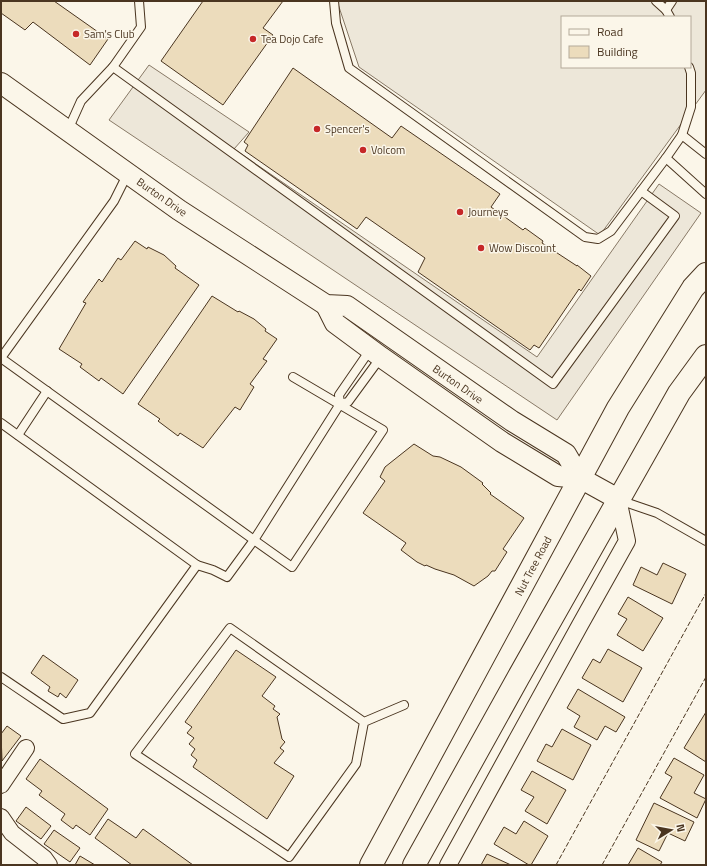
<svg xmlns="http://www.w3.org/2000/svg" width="707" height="866" font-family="'Titillium Web',sans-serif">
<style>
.parking{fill:#ede7d9;stroke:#887966;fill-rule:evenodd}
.building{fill:#ecdcbc;stroke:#4a3520}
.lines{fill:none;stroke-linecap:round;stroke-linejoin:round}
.service-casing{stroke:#4a3520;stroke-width:10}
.minor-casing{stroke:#4a3520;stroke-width:18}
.tertiary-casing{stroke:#4a3520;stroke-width:22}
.secondary-casing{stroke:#4a3520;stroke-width:24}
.service{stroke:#fbf6e9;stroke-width:8}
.minor{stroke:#fbf6e9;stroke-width:16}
.tertiary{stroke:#fbf6e9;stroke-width:20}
.secondary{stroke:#fbf6e9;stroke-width:22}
.fence{stroke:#4a3520;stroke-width:1;stroke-dasharray:5 2;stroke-linecap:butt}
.poi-dot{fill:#c62828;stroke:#fbf6e9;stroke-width:1.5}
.labels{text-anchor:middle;stroke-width:3;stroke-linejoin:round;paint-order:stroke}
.poi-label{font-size:11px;fill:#4a3520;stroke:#fbf6e9;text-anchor:start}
.street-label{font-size:11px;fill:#4a3520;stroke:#fbf6e9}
</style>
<rect width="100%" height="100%" fill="#fbf6e9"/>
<g class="parking">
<path d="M337 1H706V90L600 235 359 67ZM562 17H690V67H562Z"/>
<polygon points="149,65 249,132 234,149 537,357 659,184 701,213 557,420 109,120"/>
</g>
<g class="building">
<polygon points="1,1 54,1 108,39 90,65 33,22 25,30 1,13"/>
<polygon points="203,1 283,1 263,28 273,35 223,105 161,61"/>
<polygon points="293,68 392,138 401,126 500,194 491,207 523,230 525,228 543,241 542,243 577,266 577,265 591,276 581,291 579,289 539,348 534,345 530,350 418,272 425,258 366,217 357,229 245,151 248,145 244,142"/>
<polygon points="135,241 147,249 148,247 164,255 176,266 175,268 199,285 123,394 101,378 99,381 80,367 82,364 59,349 86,303 83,302 99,279 102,282 118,258 121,260"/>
<polygon points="212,296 238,312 239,311 254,319 266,329 265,331 277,339 263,359 267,361 250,384 254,387 240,410 235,407 203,448 180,433 178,436 158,421 160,419 138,404"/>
<polygon points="414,444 433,456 440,457 461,467 483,483 482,484 491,493 490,494 524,518 503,549 507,552 495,571 492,571 488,576 474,586 454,575 435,569 426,565 425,566 417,562 401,550 406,543 363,513 385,481 380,477 385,467"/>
<polygon points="663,563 686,574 672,604 633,585 641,567 657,575"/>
<polygon points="628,597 663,618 643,651 617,635 627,619 618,614"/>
<polygon points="608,649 642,668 623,702 582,678 593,659 600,663"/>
<polygon points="236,650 276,677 262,696 275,706 273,709 280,714 277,717 282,739 285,742 280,748 284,751 274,763 294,776 267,819 193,767 197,760 191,755 195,749 189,744 194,738 187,733 192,727 185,722"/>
<polygon points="43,655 78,680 66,698 60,693 58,697 48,691 50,687 31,673"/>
<polygon points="578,689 625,717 616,732 605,726 597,740 574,727 580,716 567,708"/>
<polygon points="706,712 706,762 684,748"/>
<polygon points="7,726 21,736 2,761 1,734"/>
<polygon points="562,729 591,745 573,780 537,761 546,744 552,747"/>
<polygon points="674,758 704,775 694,793 706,799 697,818 660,798 672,777 665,773"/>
<polygon points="40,759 108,809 90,835 76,825 73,829 61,820 65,814 39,795 42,791 26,779"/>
<polygon points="532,771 566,790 547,824 525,811 534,797 521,790"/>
<polygon points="654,803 694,822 685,841 668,833 659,851 636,840"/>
<polygon points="26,807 51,826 41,839 16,821"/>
<polygon points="108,819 136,838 143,829 193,865 132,865 95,838"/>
<polygon points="524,821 548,836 531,865 529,865 494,844 504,827 516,834"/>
<polygon points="54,830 80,848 70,862 44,844"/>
<polygon points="638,848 662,862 660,865 628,865"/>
<polygon points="487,854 511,865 481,865"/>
<polygon points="80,856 95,865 75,865"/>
</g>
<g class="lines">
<defs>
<g id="service">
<polyline points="334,1 336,23 349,68 585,237 598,239 611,231 666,158 682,135 691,107 691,73 689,67"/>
<polyline points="656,1 666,10 670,17"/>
<polyline points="666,10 672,1"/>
<polyline points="113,67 553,384 675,216 641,191"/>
<polyline points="68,130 81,101 113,67 141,27 139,1"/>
<polyline points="682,135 706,154"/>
<polyline points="666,158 706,194"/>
<polyline points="128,173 114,201 1,358 254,540 227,577 213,570 197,565"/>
<polyline points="293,377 383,430 292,567 254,540 340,404 339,395 370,350"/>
<polyline points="340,404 348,402 381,357"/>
<polyline points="1,423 197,565 90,713 63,719 1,677"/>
<polyline points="18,435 47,391"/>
<polyline points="619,500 657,513 706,541"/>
<polyline points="364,722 356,764 289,857 135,754 230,628 364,722 404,705"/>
</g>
<g id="minor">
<polyline points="1,785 26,748"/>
<polyline points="1,817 12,833 44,858 49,865"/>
<polyline points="448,865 580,625 627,541 618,499"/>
</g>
<g id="tertiary">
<polyline points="1,83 179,210 326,305 347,306 512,421 566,454 580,478"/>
<polyline points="326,305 335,323 381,357 502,442 558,476 580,478 618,499"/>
</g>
<g id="secondary">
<polyline points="371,865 618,408 693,288 706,274"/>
<polyline points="414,865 518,678 679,393 706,356"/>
</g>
</defs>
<use href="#service" class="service-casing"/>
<use href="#minor" class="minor-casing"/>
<use href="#tertiary" class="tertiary-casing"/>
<use href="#secondary" class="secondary-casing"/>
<use href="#service" class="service"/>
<use href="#minor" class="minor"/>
<use href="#tertiary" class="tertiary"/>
<use href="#secondary" class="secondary"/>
<g class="fence">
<polyline points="556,865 706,593"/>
<polyline points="602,865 706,677"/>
</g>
</g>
<g class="poi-dot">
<circle cx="76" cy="34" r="4"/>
<circle cx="253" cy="39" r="4"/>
<circle cx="317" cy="129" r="4"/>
<circle cx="363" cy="150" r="4"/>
<circle cx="460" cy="212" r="4"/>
<circle cx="481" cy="248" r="4"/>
</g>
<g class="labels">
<g class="poi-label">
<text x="84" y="38">Sam's Club</text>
<text x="261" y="43">Tea Dojo Cafe</text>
<text x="325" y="133">Spencer's</text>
<text x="371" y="154">Volcom</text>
<text x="468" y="216">Journeys</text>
<text x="489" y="252">Wow Discount</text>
</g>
<g class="street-label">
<text transform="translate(162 197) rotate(35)" y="4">Burton Drive</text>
<text transform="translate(458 384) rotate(35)" y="4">Burton Drive</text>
<text transform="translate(533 566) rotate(-62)" y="4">Nut Tree Road</text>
</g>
</g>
<rect width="707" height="866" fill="none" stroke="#4a3520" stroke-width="4"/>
<rect x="561" y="16" width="130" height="52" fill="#fbf6e9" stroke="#b4a999"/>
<rect x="569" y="29" width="20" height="6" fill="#fbf6e9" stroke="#b4a999"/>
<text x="597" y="36" font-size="12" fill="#4a3520">Road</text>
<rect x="569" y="46" width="20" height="12" fill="#ecdcbc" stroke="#b4a999"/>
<text x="597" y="56" font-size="12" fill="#4a3520">Building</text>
<g transform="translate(671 830) rotate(79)" stroke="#fbf6e9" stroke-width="3" paint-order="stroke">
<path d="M0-3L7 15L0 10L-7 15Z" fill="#4a3520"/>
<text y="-6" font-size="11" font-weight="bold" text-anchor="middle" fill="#4a3520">N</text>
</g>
</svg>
